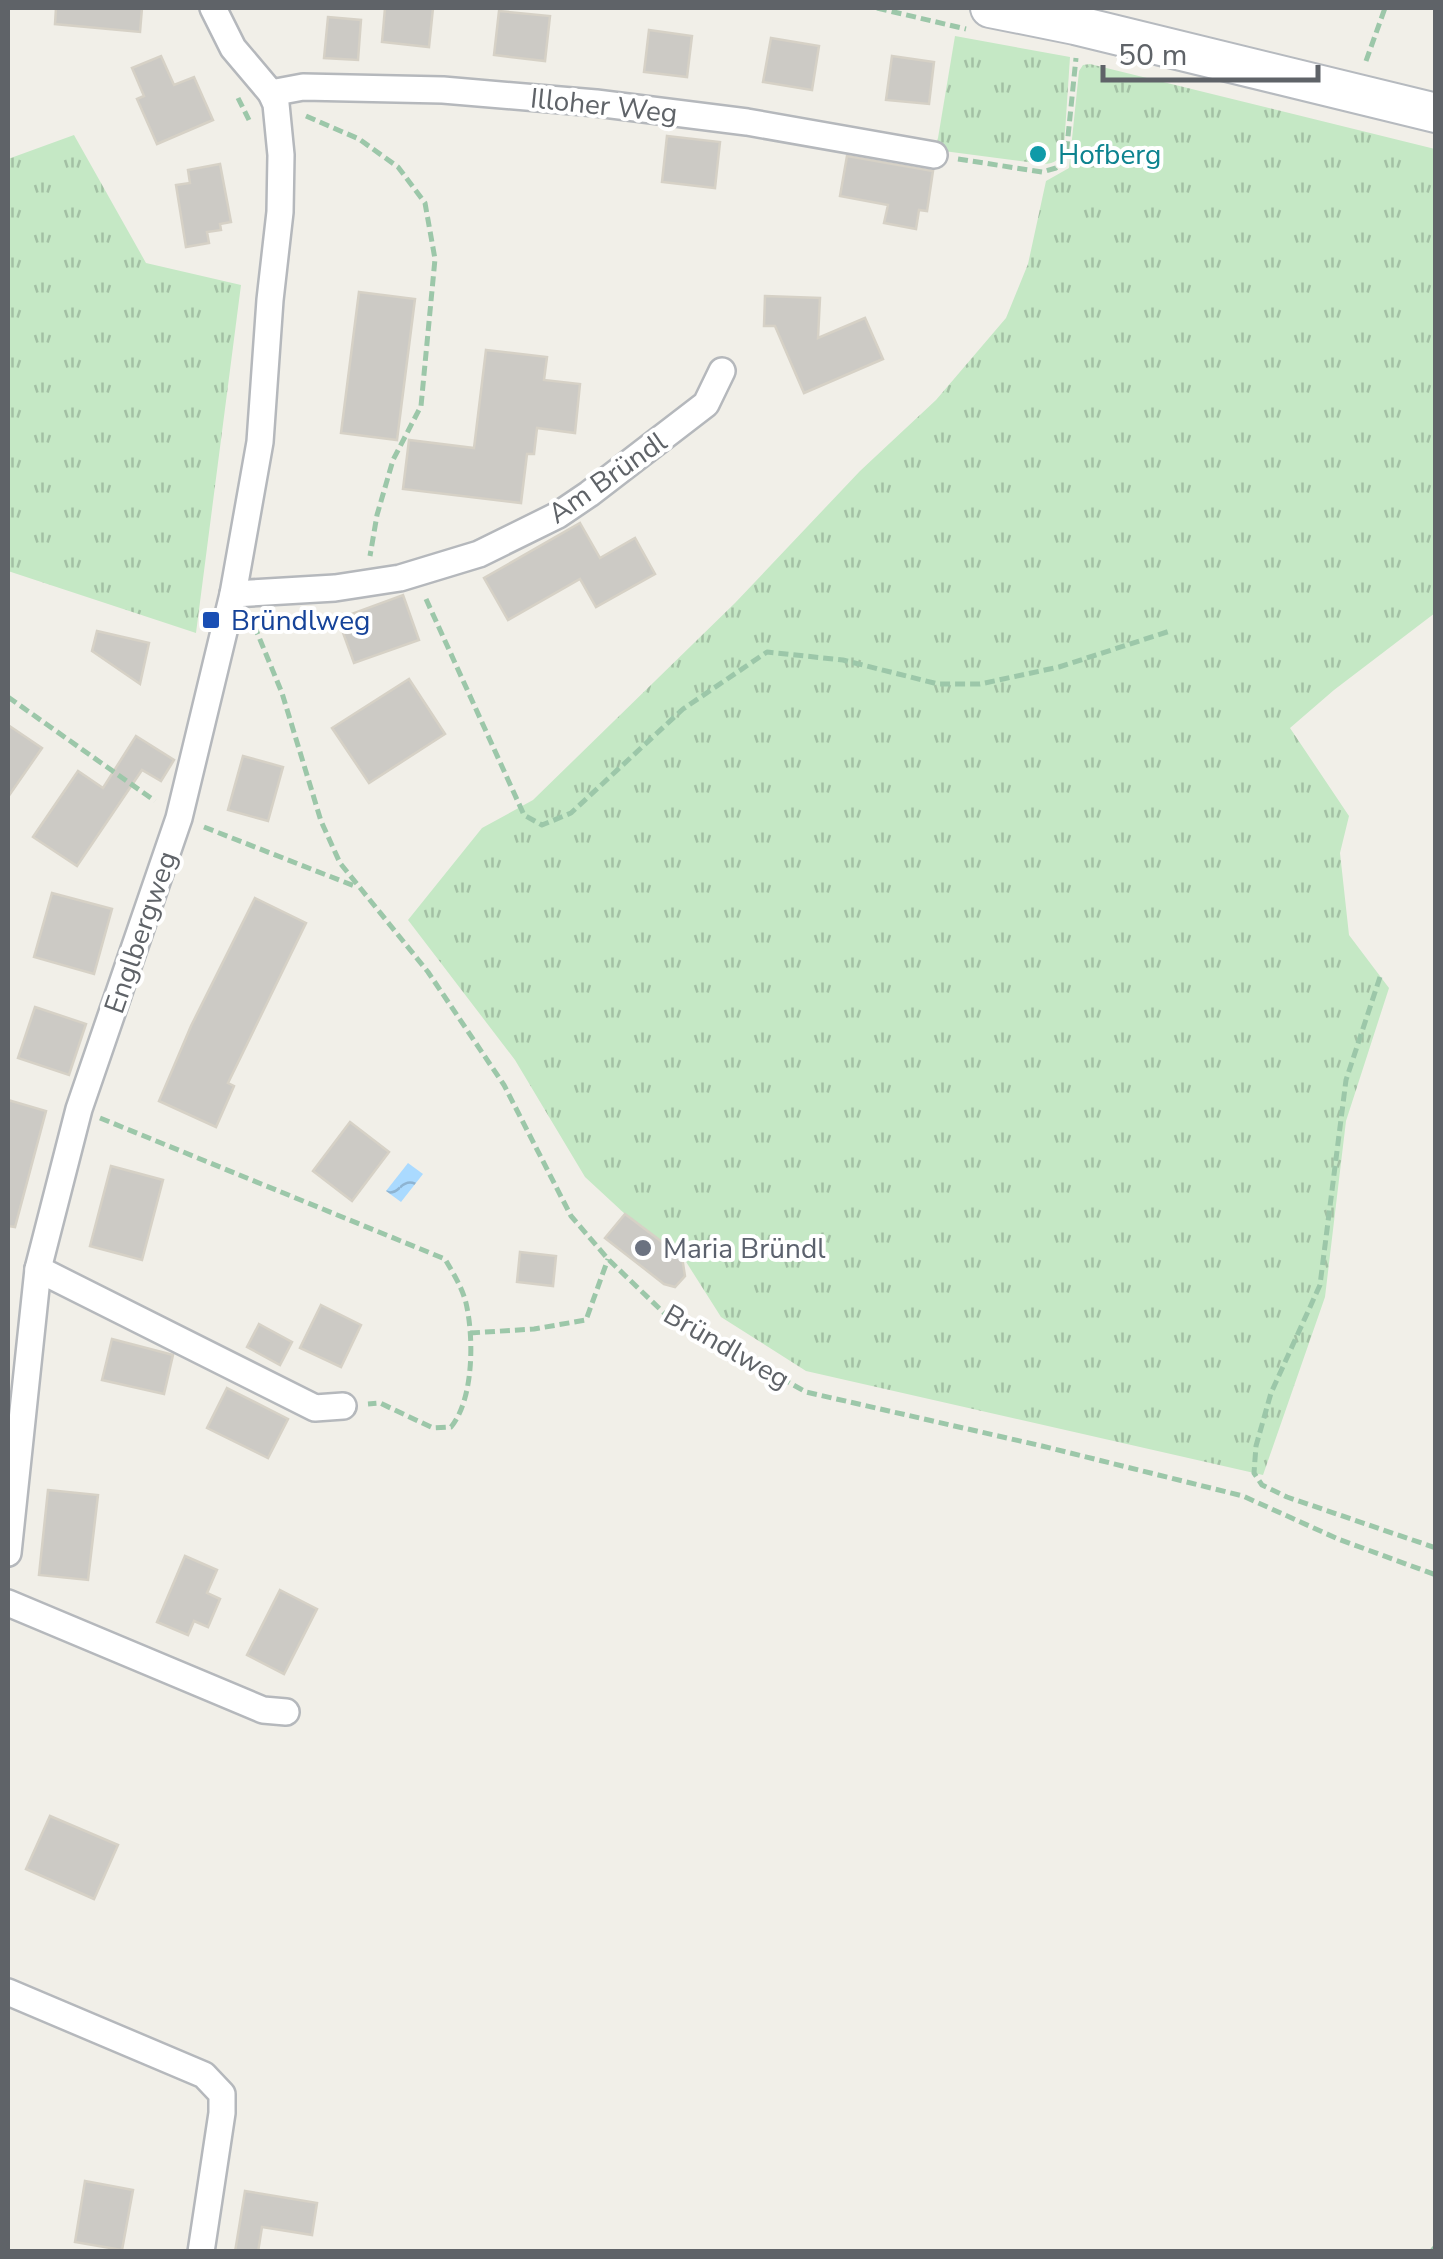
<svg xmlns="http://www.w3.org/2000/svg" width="1443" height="2259" font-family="'Nunito Sans',sans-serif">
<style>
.grass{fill:url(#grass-tufts)}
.water{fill:url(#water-waves)}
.building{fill:#cccac5;stroke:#d6d1c6;stroke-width:2.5}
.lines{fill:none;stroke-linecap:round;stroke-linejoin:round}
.street-casing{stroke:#b5b8bc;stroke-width:30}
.secondary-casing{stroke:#b6babf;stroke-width:42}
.path{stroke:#9cc7a9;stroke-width:5;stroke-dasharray:10 5;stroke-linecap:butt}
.street{stroke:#fff;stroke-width:25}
.secondary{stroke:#fff;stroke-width:38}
.culture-dot{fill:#0f9aa8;stroke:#fff;stroke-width:4}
.transit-dot{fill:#1a4fb4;stroke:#fff;stroke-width:4}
.worship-dot{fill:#6b7280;stroke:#fff;stroke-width:4}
.labels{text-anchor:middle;stroke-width:8;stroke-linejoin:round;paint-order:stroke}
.street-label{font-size:28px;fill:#5f6368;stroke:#fff}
.culture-label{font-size:28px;fill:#0d838f;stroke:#fff;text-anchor:start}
.transit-label{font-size:28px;fill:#164399;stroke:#fff;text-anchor:start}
.worship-label{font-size:28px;fill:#5b616d;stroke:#fff;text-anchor:start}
</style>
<defs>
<pattern id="grass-tufts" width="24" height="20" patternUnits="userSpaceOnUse" patternTransform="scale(2.5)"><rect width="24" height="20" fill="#c5e8c5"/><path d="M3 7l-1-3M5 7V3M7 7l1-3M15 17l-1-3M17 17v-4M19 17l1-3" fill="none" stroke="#a3c0a4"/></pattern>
<pattern id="water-waves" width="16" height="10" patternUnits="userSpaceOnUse" patternTransform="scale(2.5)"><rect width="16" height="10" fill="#aadaff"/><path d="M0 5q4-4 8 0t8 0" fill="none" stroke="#8eb4d2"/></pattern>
</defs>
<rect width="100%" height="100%" fill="#f1efe8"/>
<g class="grass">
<path d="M955 36 1070 57 1064 147C1060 159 1056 164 1043 164L936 150Z"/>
<polygon points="1090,64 1435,149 1435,613 1334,690 1290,728 1349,816 1340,853 1349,935 1389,988 1346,1121 1325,1297 1263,1475 806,1371 721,1317 683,1257 625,1214 585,1177 515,1060 408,920 482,828 533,800 735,603 860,471 936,400 1006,318 1028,264 1046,181 1069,168 1079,71 1083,65"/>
<polygon points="74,135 146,263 241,285 196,633 8,571 8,159"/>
</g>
<polygon class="water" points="408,1163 423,1174 401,1202 386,1191"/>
<g class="building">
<polygon points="56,8 142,8 140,32 55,24"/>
<polygon points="385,8 433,8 429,47 382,42"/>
<polygon points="499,11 550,16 545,61 494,55"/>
<polygon points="328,17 361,20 358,60 324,58"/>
<polygon points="649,30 692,36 687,77 644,72"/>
<polygon points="771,38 819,46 812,90 763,82"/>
<polygon points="161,56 174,85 194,77 213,120 157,144 137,99 144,96 132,68"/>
<polygon points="892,56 934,62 929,104 886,100"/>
<polygon points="667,136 720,142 715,188 662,182"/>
<polygon points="847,156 933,171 927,211 919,210 916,229 884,223 888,205 840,196"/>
<polygon points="220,164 231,222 220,224 221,230 207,232 209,243 186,247 176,185 190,183 188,170"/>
<polygon points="359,292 415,299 397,440 341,433"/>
<polygon points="765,296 820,298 818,338 865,318 883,359 804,393 775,326 764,326"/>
<polygon points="486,350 547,357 544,380 580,384 575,433 537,428 534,454 527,454 521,503 403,489 409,440 474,448"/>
<polygon points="580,523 600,558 635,538 655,574 596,607 580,579 508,620 484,578"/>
<polygon points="403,595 419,640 354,663 338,619"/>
<polygon points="97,631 149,643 140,684 92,651"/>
<polygon points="409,679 445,734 369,783 332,728"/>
<polygon points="8,725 42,748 8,797"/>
<polygon points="136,736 174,760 161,781 142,770 77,866 33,837 78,771 103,788"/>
<polygon points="243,756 283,767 268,821 228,810"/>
<polygon points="52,893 112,909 94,974 34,957"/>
<polygon points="255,898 306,923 228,1083 234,1086 216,1127 159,1101 191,1026"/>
<polygon points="35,1007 86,1024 69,1075 18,1058"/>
<polygon points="8,1100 46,1111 15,1227 8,1226"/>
<polygon points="350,1122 389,1152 352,1201 313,1171"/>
<polygon points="111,1166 163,1180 142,1260 90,1246"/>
<polygon points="625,1214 682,1257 685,1276 675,1287 664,1284 605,1238"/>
<polygon points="520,1252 556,1256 553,1286 517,1282"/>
<polygon points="321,1305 361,1325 341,1367 300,1348"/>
<polygon points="259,1324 292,1342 280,1365 247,1347"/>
<polygon points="112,1339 173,1355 164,1394 102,1380"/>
<polygon points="227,1388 288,1419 268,1458 207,1428"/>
<polygon points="48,1490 98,1495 88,1580 39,1575"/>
<polygon points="185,1556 217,1570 207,1593 220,1599 208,1627 194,1621 188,1635 157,1622"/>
<polygon points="280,1590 317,1609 284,1674 247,1655"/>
<polygon points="50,1816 118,1845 94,1899 26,1869"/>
<polygon points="85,2181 133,2190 122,2250 75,2242"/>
<polygon points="245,2191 317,2203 312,2235 262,2227 258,2252 235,2252"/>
</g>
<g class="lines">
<defs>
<g id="street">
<polyline points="271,93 303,87 443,90 596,103 747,122 934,155"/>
<polyline points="233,594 335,588 400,578 479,554 558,515 589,494 706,404 722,371"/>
<polyline points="38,1269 315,1408 343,1406"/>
<polyline points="8,1553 38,1269 79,1109 179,818 233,594 260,442 270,300 280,212 281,155 276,104 271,93 233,48 213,8"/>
<polyline points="8,1603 263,1710 286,1712"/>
<polyline points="8,1992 204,2075 222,2094 222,2113 201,2252"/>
</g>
<polyline id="secondary" points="990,8 1075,25 1436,113"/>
</defs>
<use href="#street" class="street-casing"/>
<use href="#secondary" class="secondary-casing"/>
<g class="path">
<polyline points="877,8 966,29"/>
<polyline points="1366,61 1385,8"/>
<polyline points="238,98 249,120"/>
<polyline points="306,116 359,139 398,167 425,203 435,259 421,406 393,460 377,515 370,556"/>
<polyline points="958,159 1042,172 1056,168 1066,156 1076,58"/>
<polyline points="426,599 524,815 542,825 571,813 683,709 767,652 843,660 938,684 980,684 1059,667 1170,631"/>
<polyline points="254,625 282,693 321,821 340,863 428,972 504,1085 571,1216 608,1259 664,1313 806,1392 1042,1446 1243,1496 1338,1539 1436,1575"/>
<polyline points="8,697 155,801"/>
<polyline points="204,827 357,887"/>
<polyline points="1380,977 1346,1080 1320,1285 1271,1393 1256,1446 1254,1473 1262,1485 1287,1497 1436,1548"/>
<path d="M100 1118 445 1259C453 1273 462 1287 466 1303 474 1337 474 1399 451 1427L433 1428 380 1403 368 1404"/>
<polyline points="470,1333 534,1329 586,1320 608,1259"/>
<polyline points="1431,2252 1436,2246"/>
</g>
<use href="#street" class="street"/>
<use href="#secondary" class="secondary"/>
</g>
<circle class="culture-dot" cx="1038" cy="154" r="10"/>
<rect class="transit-dot" x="201" y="610" width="20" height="20" rx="5"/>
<circle class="worship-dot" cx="643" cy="1248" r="10"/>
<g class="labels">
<g class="street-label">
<text transform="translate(604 105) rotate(6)" y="10">Illoher Weg</text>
<text transform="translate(607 477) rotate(-35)" y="10">Am Bründl</text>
<text transform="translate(140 932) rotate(-71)" y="10">Englbergweg</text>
<text transform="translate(727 1346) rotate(30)" y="10">Bründlweg</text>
</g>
<g class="culture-label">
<text x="1058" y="164">Hofberg</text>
</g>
<g class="transit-label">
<text x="231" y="630">Bründlweg</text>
</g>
<g class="worship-label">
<text x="663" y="1258">Maria Bründl</text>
</g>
</g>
<rect width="1443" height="2259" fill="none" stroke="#5f6368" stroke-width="20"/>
<path d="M1103 65v15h215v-15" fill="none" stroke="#5f6368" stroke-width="5"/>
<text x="1118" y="65" font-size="30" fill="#5f6368" stroke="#ffffff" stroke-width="8" paint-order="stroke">50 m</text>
</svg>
